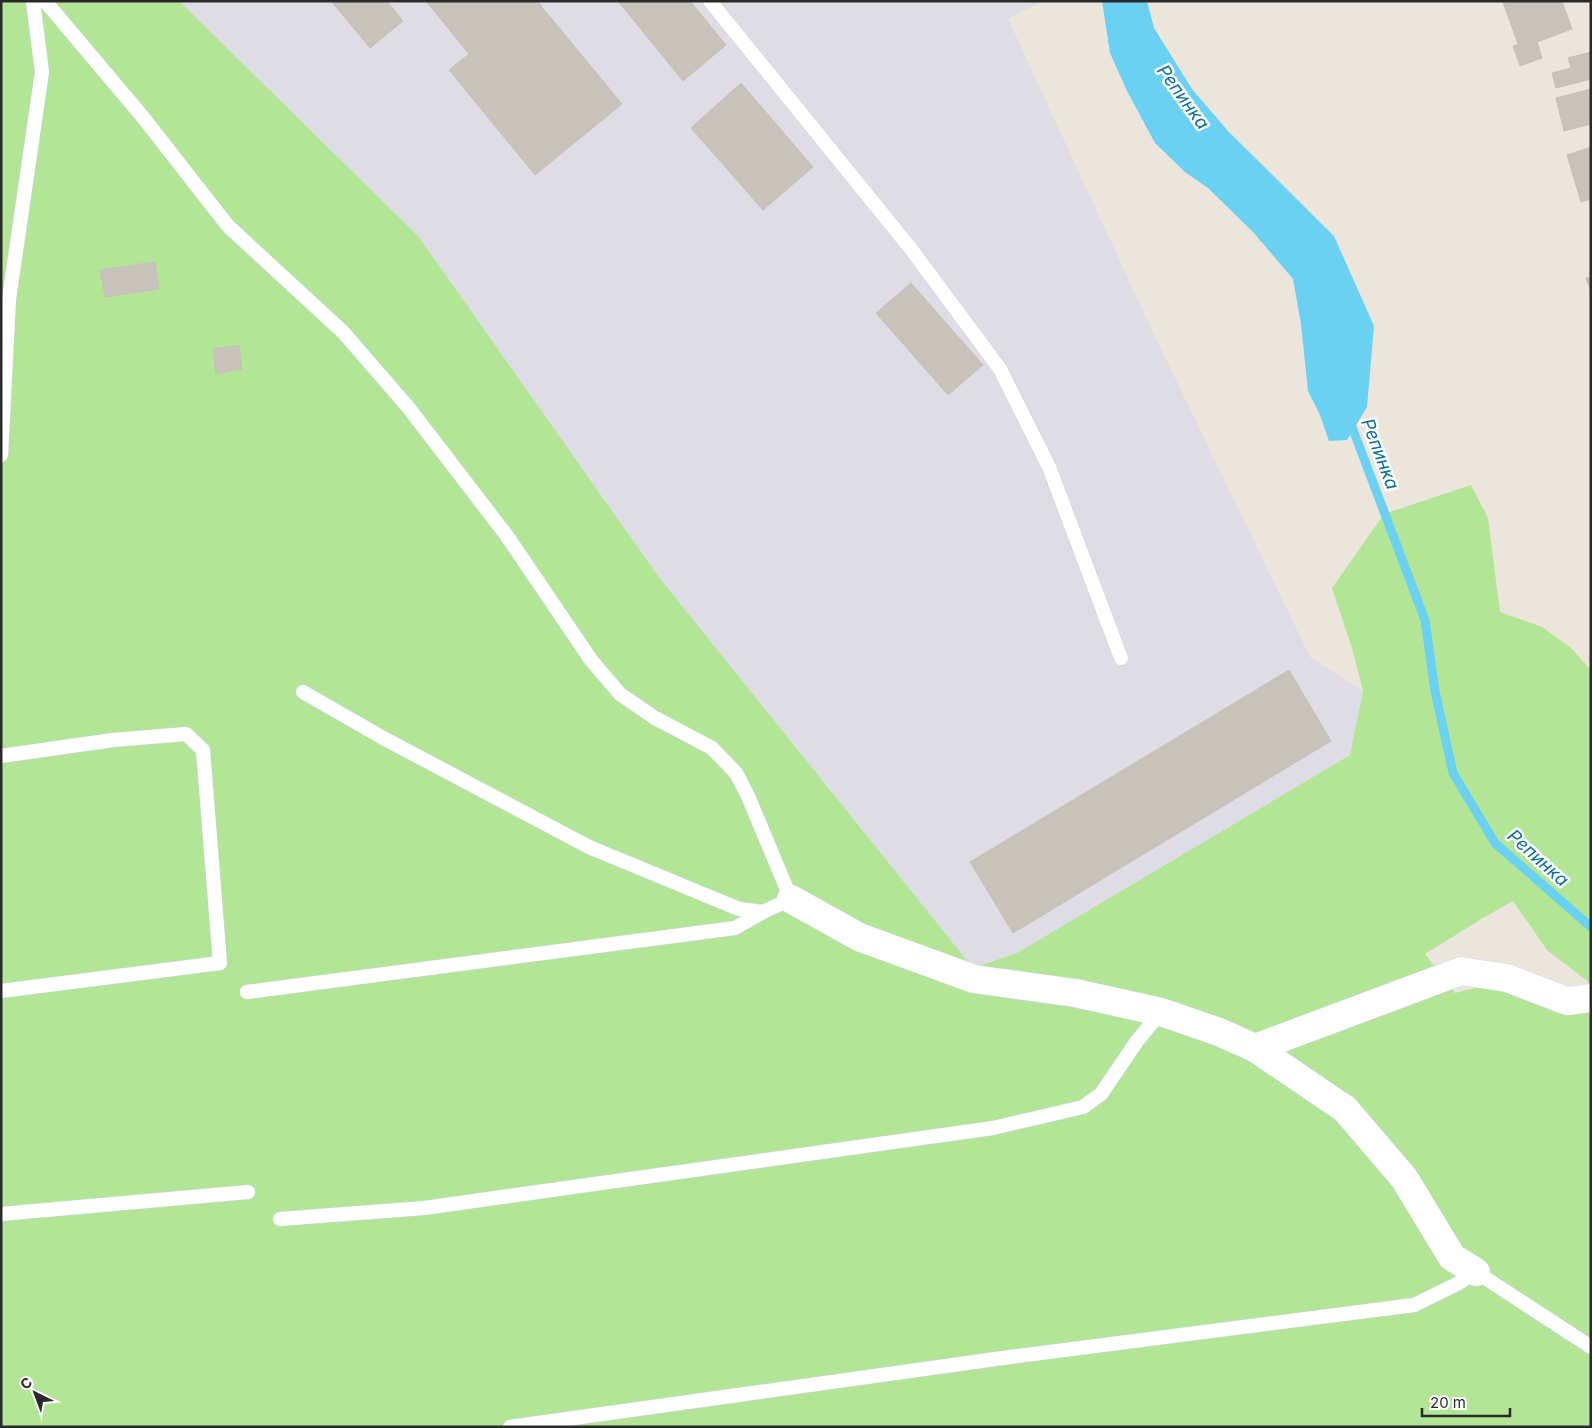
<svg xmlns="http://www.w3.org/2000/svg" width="1592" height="1428" font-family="Inter,sans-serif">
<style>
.industrial{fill:#dedce5}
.green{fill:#b2e596}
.water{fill:#6bd1f2}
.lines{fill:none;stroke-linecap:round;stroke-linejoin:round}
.stream{stroke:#6bd1f2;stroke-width:9}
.building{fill:#c7c3ba;stroke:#c8c1b5}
.lane-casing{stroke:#d0d4e3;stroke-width:15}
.street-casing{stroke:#d0d4e3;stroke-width:29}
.lane{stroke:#fff;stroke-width:14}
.street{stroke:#fff;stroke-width:28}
.labels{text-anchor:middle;stroke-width:5;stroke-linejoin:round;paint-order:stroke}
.water-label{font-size:18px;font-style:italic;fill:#0a6e9e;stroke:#fff}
</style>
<rect width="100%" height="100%" fill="#ece5db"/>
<polygon class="industrial" points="179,1 1043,1 1008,19 1150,326 1310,657 1363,691 1350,755 1017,953 973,968 658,576 418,236"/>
<polygon class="green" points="1,1 179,1 418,236 658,576 973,968 1017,953 1350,755 1363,691 1352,648 1332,588 1384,514 1471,485 1488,518 1500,612 1542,627 1570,647 1591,670 1591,984 1547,950 1513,901 1483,918 1425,954 1455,993 1488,985 1591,1010 1591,1427 1,1427"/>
<polygon class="water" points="1102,1 1147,1 1154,28 1192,89 1228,131 1334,236 1374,326 1367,407 1347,440 1329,441 1320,415 1308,391 1301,324 1293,279 1254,233 1208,188 1185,172 1155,143 1127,91 1110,53"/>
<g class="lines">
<polyline class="stream" points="1349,419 1425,620 1435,691 1453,773 1495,843 1591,927"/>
</g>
<g class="building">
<polygon points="331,1 387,1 403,21 370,48"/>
<polygon points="426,1 537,1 622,104 535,175 449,70 469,54"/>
<polygon points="618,1 690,1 726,45 683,81"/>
<polygon points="1505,1 1562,1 1572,29 1537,42 1542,58 1520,66 1513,46 1518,44 1503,2"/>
<polygon points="1591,52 1591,79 1556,88 1552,73 1571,68 1568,58"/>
<polygon points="741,83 813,167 763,210 691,128"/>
<polygon points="1591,89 1591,124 1564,131 1556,98"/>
<polygon points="1591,147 1591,199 1581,202 1567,155"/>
<polygon points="155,262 159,289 105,297 100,270"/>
<polygon points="1591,277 1591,292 1586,278"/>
<polygon points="911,283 983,365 948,395 876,313"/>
<polygon points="239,345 242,369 216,374 213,349"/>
<polygon points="1289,670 1331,741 1013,933 970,862"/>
</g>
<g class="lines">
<defs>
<g id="lane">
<polyline points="45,1 142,116 228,226 343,332 408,407 507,536 591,660 620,694 655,718 712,748 736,773 748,796 791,899 763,912 735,928 247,992"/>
<polyline points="710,1 911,249 1000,369 1049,467 1121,658"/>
<polyline points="1,455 9,299 42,72 33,1"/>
<polyline points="303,692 385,739 589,847 739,909 763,912"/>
<polyline points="1,756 113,740 186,734 203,750 220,963 1,991"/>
<polyline points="1,1214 248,1192"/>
<polyline points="280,1219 424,1208 993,1128 1083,1107 1101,1094 1137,1041 1161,1012"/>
<polyline points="510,1427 1010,1357 1414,1305 1457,1284 1476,1272 1591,1347"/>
</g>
<g id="street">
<polyline points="791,899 859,937 974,979 1075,993 1161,1012 1219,1032 1255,1048 1461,971 1507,978 1567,1001 1591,998"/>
<polyline points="1255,1048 1345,1109 1404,1178 1452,1257 1476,1272"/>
</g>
</defs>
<use href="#lane" class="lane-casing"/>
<use href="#street" class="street-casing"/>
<use href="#lane" class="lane"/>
<use href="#street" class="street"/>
</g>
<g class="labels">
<g class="water-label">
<text transform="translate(1183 97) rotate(54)" y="6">Репинка</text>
<text transform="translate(1380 454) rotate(69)" y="6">Репинка</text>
<text transform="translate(1538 858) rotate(42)" y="6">Репинка</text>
</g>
</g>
<rect width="1592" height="1428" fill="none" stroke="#2a2a2a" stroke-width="5"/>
<g transform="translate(35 1393) rotate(318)" stroke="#ffffff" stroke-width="4" paint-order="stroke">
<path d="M0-4L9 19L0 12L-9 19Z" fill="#2a2a2a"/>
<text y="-8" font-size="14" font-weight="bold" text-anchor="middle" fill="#2a2a2a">С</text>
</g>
<path d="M1422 1408v8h88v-8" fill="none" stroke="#2a2a2a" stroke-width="2.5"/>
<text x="1430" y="1408" font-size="15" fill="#2a2a2a" stroke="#ffffff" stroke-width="4" paint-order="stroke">20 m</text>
</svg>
